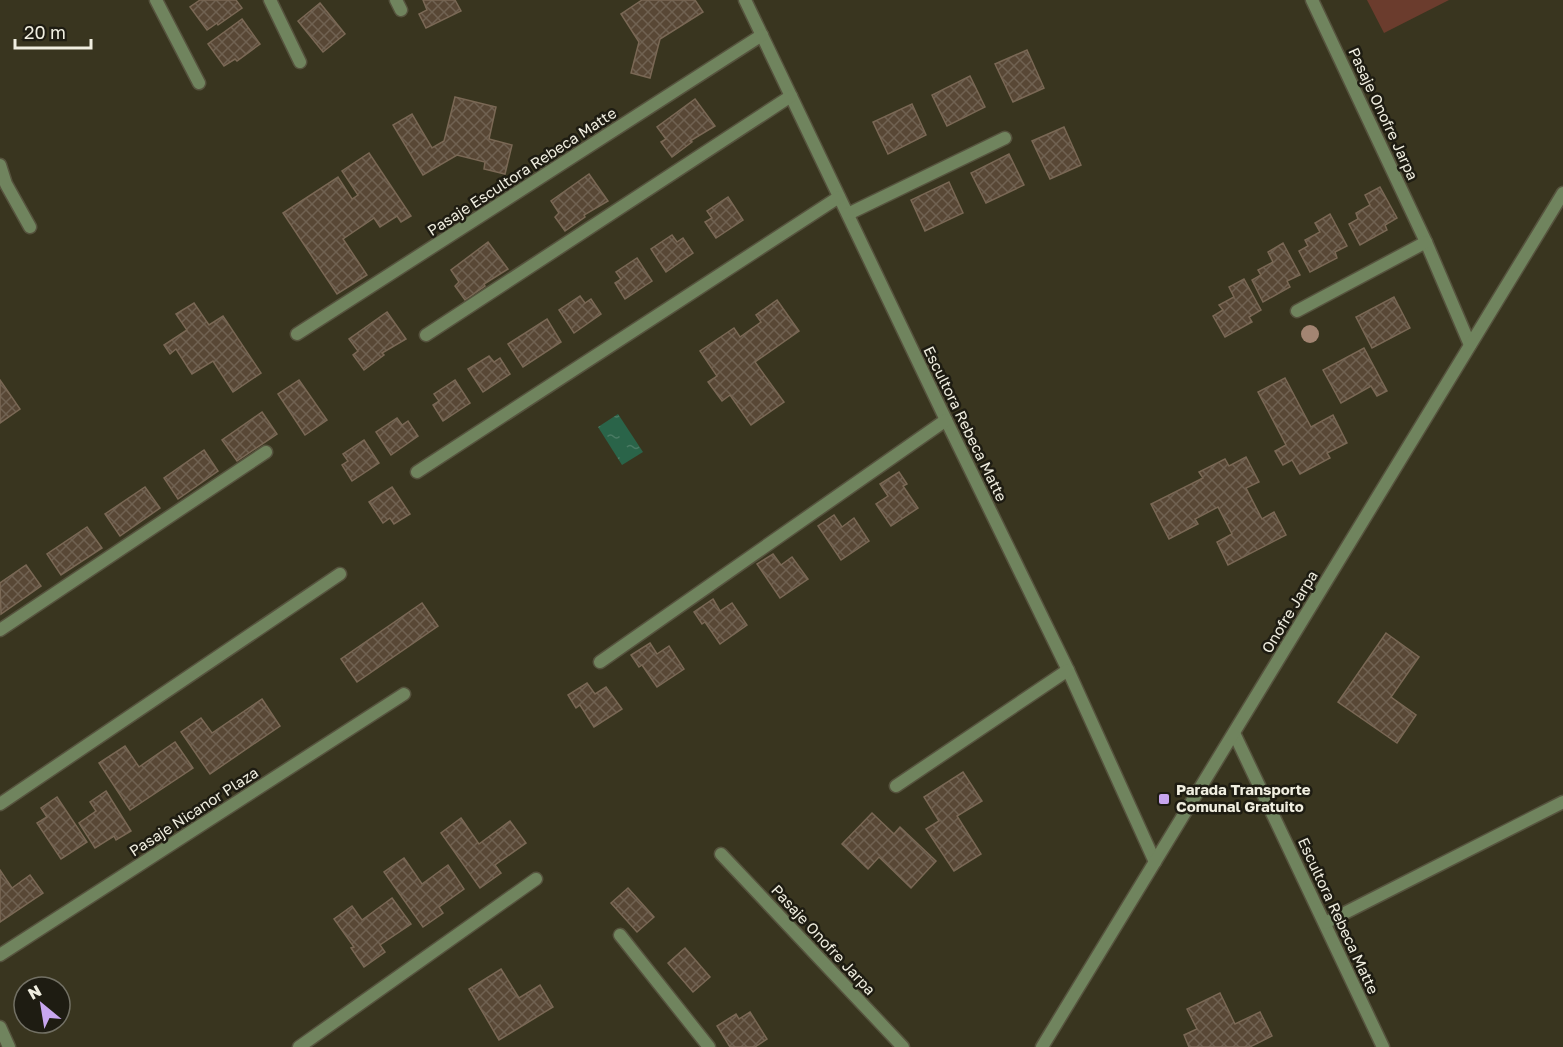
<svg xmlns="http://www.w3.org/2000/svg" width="1563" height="1047" font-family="'Golos Text',sans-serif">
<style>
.grass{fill:#6b3c2d}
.water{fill:url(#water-ripples)}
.building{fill:url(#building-cross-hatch);stroke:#7a6855;stroke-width:1.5}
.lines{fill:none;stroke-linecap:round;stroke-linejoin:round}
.minor-casing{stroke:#56533e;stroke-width:15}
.tertiary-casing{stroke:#56533e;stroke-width:15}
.minor{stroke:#70845e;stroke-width:12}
.tertiary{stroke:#70845e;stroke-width:12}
.tree{fill:#a38572}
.poi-dot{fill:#c8a6ef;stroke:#1e1c12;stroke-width:2}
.labels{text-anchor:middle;stroke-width:5;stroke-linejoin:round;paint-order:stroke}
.street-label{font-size:15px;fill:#f0eee0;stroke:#1e1c12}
.poi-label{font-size:15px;font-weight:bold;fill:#f0eee0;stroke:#1e1c12;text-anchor:start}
</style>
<defs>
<pattern id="water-ripples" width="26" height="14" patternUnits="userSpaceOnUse" patternTransform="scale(1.5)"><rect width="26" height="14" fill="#2a6449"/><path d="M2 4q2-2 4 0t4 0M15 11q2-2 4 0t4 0" fill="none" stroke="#497a63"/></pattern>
<pattern id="building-cross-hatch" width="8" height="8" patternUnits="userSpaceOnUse" patternTransform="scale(1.5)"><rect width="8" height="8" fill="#584735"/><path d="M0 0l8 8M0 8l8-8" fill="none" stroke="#706252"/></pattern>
</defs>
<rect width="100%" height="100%" fill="#39351f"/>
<polygon class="grass" points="1367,0 1449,0 1384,33"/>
<polygon class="water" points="618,414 643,452 622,465 598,427"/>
<g class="building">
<polygon points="200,0 236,0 242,8 218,25 217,23 207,30 190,7"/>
<polygon points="423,0 455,0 461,11 426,28 419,14 427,10"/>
<polygon points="642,0 695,0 703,12 660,39 650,78 631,73 639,42 621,14"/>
<polygon points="320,3 345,34 323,52 298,21"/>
<polygon points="242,19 260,44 237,61 235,59 224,66 208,44"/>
<polygon points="1027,50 1044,88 1013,102 995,64"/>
<polygon points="970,76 985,107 947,126 932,95"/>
<polygon points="455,97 496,107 489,139 512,145 505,174 484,169 485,162 457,155 423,175 393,125 412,114 432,148 444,141"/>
<polygon points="695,99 715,126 690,141 692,142 672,157 661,142 666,139 657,127"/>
<polygon points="912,104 926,135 888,154 873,122"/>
<polygon points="1064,127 1081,165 1050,179 1032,141"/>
<polygon points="369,153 411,216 401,222 397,216 380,227 374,218 343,239 367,275 337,294 283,213 338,177 352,199 358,195 342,171"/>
<polygon points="1009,154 1024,185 986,203 971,173"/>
<polygon points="589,174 608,201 584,215 585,217 565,231 555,217 559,213 551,201"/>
<polygon points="949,182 963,213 925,231 911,200"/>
<polygon points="1380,187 1397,218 1385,225 1387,230 1360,245 1349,224 1358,219 1356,213 1370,205 1365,195"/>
<polygon points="728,197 743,220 716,238 705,222 712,218 707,211"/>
<polygon points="1330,214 1347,246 1335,252 1337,258 1310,272 1299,251 1308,246 1305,240 1320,232 1315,223"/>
<polygon points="672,235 677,242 683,238 693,253 666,272 651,249"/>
<polygon points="488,242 508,269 484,284 485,286 465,300 455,286 459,282 451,270"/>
<polygon points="1283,243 1300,275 1287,281 1290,287 1263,302 1252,280 1261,275 1258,270 1273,262 1268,252"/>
<polygon points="637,258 652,281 625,299 615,283 621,279 616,272"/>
<polygon points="1244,279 1261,310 1249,317 1252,322 1225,337 1213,316 1223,310 1219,305 1234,297 1229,287"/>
<polygon points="580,296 585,303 591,299 601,314 574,333 559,310"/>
<polygon points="1394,297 1410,328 1372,348 1356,317"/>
<polygon points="777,300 799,331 755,362 784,402 751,425 730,395 722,401 708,382 717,376 700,351 734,328 740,337 761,322 756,315"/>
<polygon points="194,303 209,325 223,316 261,373 233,392 213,361 192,374 176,349 170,354 164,345 187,330 176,314"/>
<polygon points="387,312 406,339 382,353 384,355 364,370 353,355 358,351 349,339"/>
<polygon points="547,319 561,342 523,367 508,344"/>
<polygon points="1364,348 1387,391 1377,396 1371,386 1341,403 1323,370"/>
<polygon points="489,356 494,362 500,358 510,374 483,392 468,369"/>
<polygon points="1285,378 1311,427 1333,415 1347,443 1327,453 1330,458 1300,474 1292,460 1283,465 1275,451 1286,445 1258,392"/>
<polygon points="0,380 20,409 0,423"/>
<polygon points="299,380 327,420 305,435 278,394"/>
<polygon points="455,380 470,403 443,421 433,405 439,401 434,394"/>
<polygon points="262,412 277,434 237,461 222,440"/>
<polygon points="397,418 402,425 408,421 418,436 391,455 376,432"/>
<polygon points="364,440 379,463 352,481 342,465 348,461 343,454"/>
<polygon points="204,450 218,471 178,499 164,478"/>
<polygon points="1246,457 1259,482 1246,488 1262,519 1274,512 1286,535 1228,565 1217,542 1232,534 1218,507 1195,519 1198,524 1169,539 1151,504 1203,478 1199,472 1225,459 1229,466"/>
<polygon points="899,472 907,484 903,486 918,508 891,526 876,504 888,496 880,484"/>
<polygon points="145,487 160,508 120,536 105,514"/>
<polygon points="392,487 410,514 394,524 390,518 383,523 369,502"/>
<polygon points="834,515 842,527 854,518 869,541 841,560 818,526"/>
<polygon points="87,527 102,548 61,575 47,554"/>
<polygon points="773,554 781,565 792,557 808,579 780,598 757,564"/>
<polygon points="26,565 41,586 1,614 0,583"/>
<polygon points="713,599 720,611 732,603 747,625 720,644 705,622 702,624 694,612"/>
<polygon points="422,603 438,626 357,682 341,659"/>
<polygon points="1386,633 1419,657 1391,697 1416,715 1397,743 1338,702"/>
<polygon points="650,643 657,654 669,646 684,669 657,687 642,665 639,667 631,655"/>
<polygon points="587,683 595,694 606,687 622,709 594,727 580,705 576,708 568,695"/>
<polygon points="262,699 280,726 210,774 181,732 201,718 212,733"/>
<polygon points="175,742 193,768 130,810 99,763 125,746 139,767"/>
<polygon points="963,772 982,801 957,816 981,854 954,871 926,829 939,821 924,797"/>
<polygon points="106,791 131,831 116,840 114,836 95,848 79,823 96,811 90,802"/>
<polygon points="57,797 87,842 61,859 37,823 47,817 41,808"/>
<polygon points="872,813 894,834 900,827 936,861 911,888 879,857 868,869 842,844"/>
<polygon points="461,818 479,844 510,821 526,843 495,865 501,873 480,888 441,833"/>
<polygon points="404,858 422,884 448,865 464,889 439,907 443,913 423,927 384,872"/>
<polygon points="0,870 12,888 30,875 43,893 0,922"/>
<polygon points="628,888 654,917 637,932 611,903"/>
<polygon points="392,898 411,924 380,945 385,952 364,967 351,948 354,947 334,919 352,906 362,920"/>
<polygon points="685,948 710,977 693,992 668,963"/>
<polygon points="501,969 519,998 540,985 553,1007 499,1040 469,989"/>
<polygon points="1220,993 1235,1024 1260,1012 1272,1036 1250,1047 1189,1047 1184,1035 1197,1029 1187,1009"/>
<polygon points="750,1012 767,1039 755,1047 730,1047 717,1026 736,1014 739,1019"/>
</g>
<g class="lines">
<defs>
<g id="minor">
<polyline points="156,0 199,83"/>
<polyline points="270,0 300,62"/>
<polyline points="396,0 401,10"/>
<polyline points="745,0 946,420 1068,670 1155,862"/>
<polyline points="1312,0 1426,242 1470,345"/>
<polyline points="0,165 6,184 30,227"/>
<polyline points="848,214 1005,138"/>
<polyline points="1297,311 1426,242"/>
<polyline points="297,334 762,35"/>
<polyline points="426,335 791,96"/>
<polyline points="417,472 839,197"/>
<polyline points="0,630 266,452"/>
<polyline points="600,662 946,420"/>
<polyline points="1234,733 1383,1047"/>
<polyline points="896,786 1068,670"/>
<polyline points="0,804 340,574"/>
<polyline points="721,854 903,1047"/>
<polyline points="1325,923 1563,802"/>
<polyline points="620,935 709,1047"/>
<polyline points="0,955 404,694"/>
<polyline points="299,1047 536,879"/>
</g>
<g id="tertiary">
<polyline points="0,1027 9,1047"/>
<polyline points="1042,1047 1563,193"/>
</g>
</defs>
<use href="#minor" class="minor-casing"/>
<use href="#tertiary" class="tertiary-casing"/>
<use href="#minor" class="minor"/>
<use href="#tertiary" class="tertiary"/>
</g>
<circle class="tree" cx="1310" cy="334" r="9"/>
<rect class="poi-dot" x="1158" y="793" width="12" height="12" rx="3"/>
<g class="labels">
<g class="street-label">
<text transform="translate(1383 114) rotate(65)" y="5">Pasaje Onofre Jarpa</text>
<text transform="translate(522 172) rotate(-33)" y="5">Pasaje Escultora Rebeca Matte</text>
<text transform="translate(965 424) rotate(64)" y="5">Escultora Rebeca Matte</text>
<text transform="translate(1290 612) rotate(-59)" y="5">Onofre Jarpa</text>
<text transform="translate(194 812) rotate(-33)" y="5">Pasaje Nicanor Plaza</text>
<text transform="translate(1338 916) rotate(65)" y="5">Escultora Rebeca Matte</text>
<text transform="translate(823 940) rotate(47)" y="5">Pasaje Onofre Jarpa</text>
</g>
<g class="poi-label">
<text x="1176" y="795">Parada Transporte<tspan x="1176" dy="17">Comunal Gratuito</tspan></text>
</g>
</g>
<g transform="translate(42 1005) rotate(330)"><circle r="28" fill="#1e1c12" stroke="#727064" stroke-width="1.5"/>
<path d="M0-4.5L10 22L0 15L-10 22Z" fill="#c8a6ef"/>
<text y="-9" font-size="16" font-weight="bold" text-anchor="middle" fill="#f0eee0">N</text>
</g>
<path d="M15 39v9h76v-9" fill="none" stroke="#f0eee0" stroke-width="3"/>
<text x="24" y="39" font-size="18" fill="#f0eee0" stroke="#1e1c12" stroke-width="4.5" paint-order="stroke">20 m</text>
</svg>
